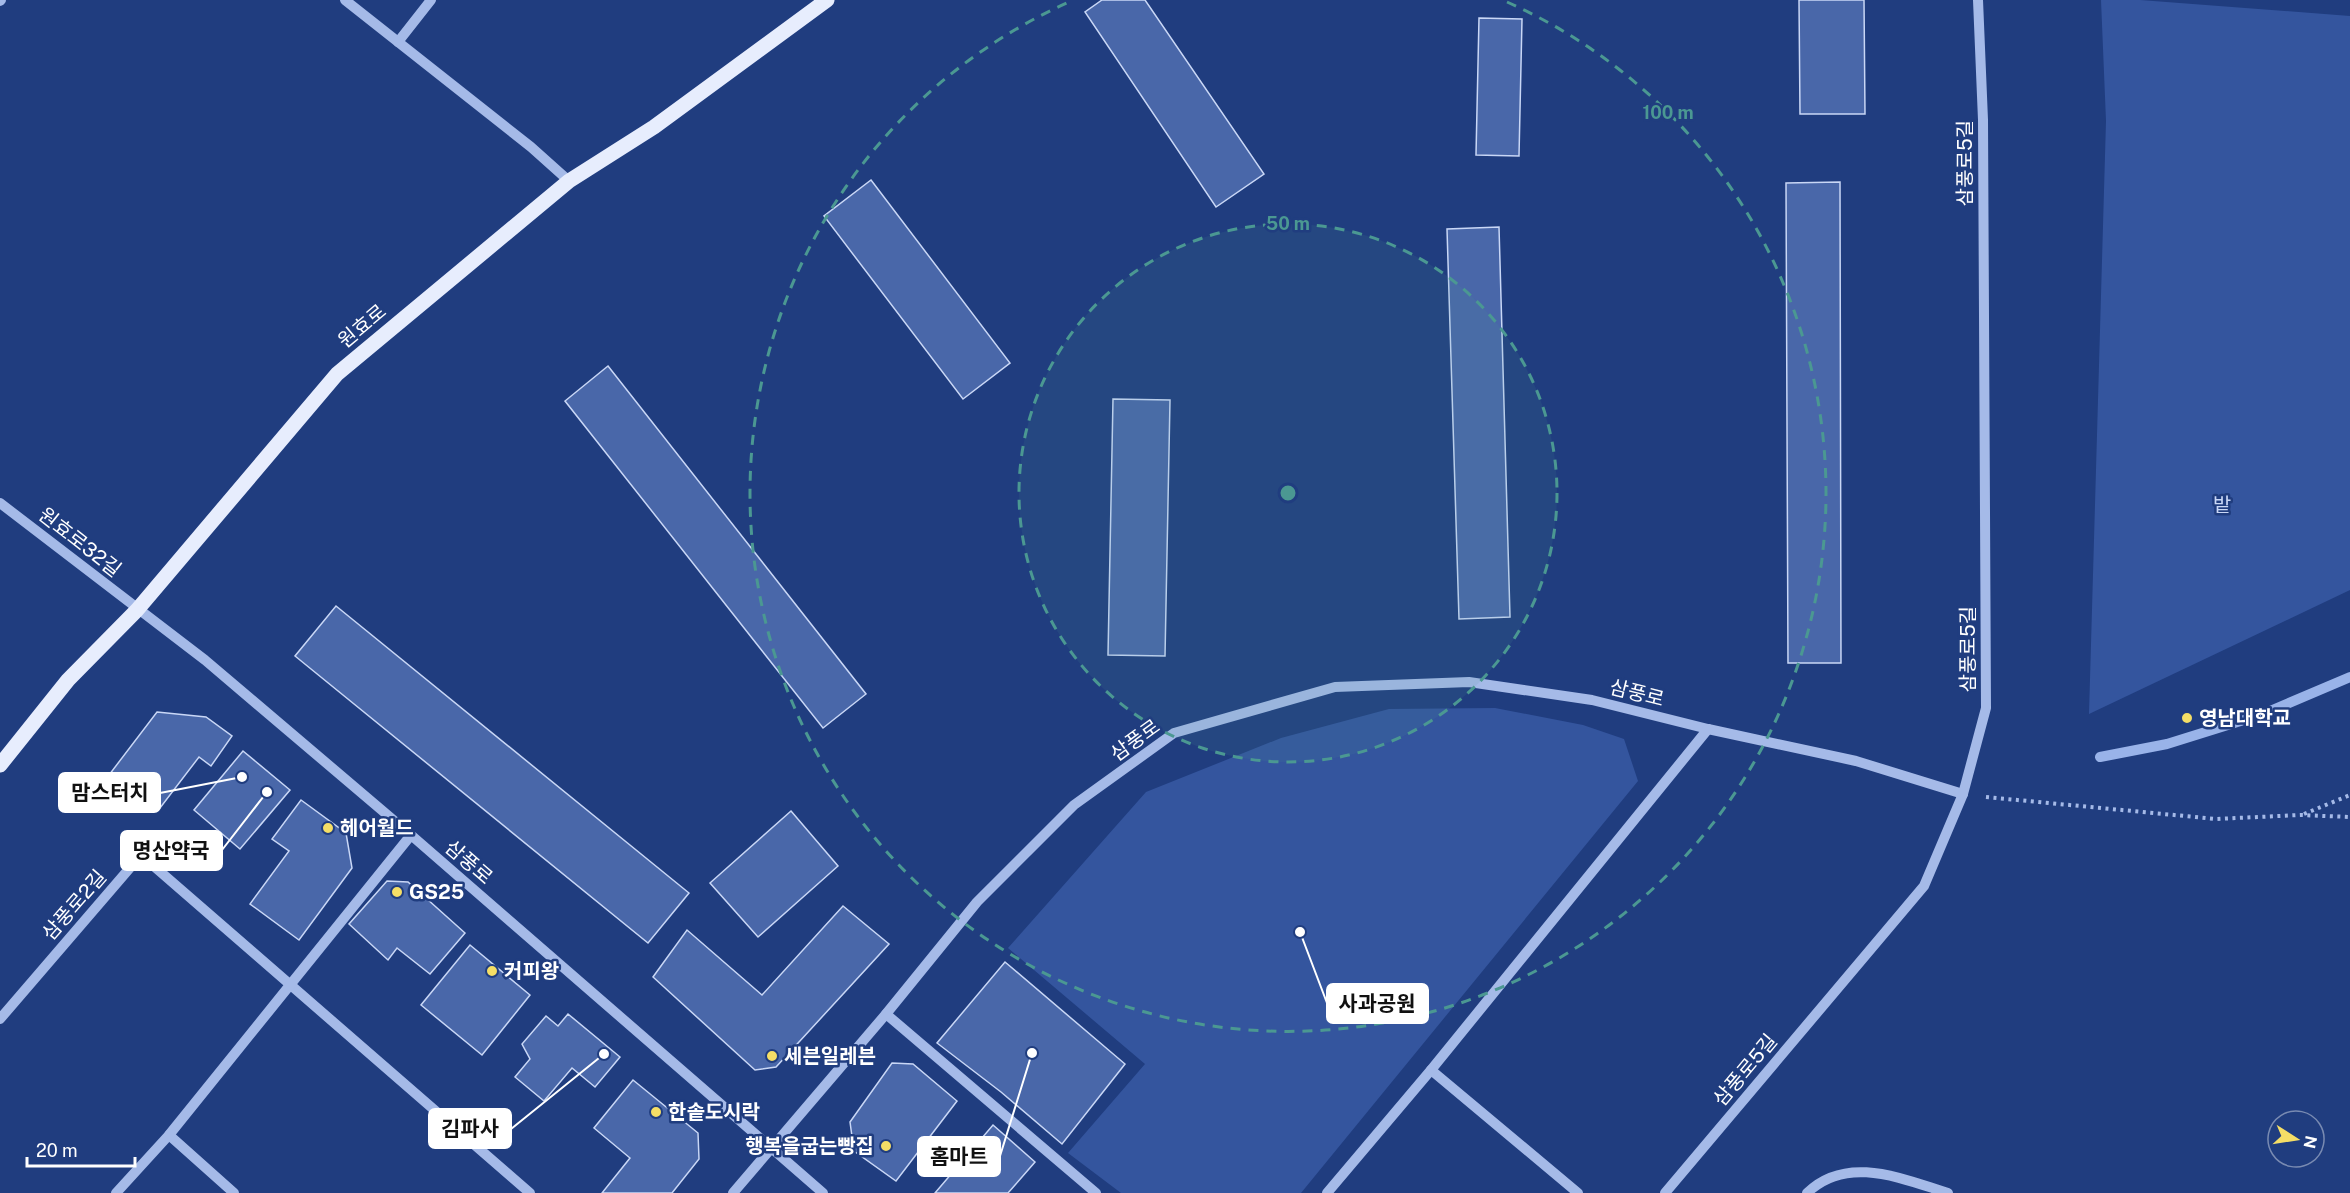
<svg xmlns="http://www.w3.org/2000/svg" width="2350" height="1193" font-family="'Public Sans','Noto Sans KR',sans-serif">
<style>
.green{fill:#34559e}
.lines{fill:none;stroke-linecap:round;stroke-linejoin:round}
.stream{stroke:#99b3e9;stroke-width:10}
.building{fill:#4967a9;stroke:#c9d7f6;stroke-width:1.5}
.path{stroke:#a5bae8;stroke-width:4;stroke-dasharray:3 4.5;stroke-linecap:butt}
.minor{stroke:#a5bae8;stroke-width:10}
.major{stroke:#e7edfd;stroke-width:15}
.ring{fill:none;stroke:#4b9892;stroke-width:3;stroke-dasharray:10 8}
.poi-dot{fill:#f5de66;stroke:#203d7f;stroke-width:2}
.labels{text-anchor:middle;stroke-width:5;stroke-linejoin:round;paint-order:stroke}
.street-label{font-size:20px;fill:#fff;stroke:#203d7f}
.park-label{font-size:20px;fill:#c9d7f6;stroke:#203d7f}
.poi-label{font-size:20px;font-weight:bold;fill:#fff;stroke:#203d7f;text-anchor:start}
.centre{fill:#4b9892;stroke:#203d7f;stroke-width:3}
.ring-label{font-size:18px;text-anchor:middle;font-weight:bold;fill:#4b9892;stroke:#203d7f;stroke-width:5;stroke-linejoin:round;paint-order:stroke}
.leader{fill:none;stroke:#fff;stroke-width:2}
.callout-dot{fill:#fff;stroke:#203d7f;stroke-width:2}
.callout{fill:#fff;stroke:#fff;stroke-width:2}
.callout-label{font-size:21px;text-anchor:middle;font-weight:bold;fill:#111}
</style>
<rect width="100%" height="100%" fill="#203d7f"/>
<g class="green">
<polygon points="2101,0 2140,0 2350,16 2350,590 2089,714 2106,121"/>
<polygon points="1495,708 1583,725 1624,739 1638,781 1301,1193 1121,1193 1068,1153 1145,1064 1008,948 1146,792 1281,738 1389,709"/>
</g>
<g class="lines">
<polyline class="stream" points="2100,757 2167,744 2263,714 2350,677"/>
</g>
<g class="building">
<polygon points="1102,0 1145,0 1264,174 1216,207 1085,12"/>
<polygon points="1799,0 1864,0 1865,114 1800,114"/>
<polygon points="1479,18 1522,19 1519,156 1476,155"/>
<polygon points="871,180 1010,363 963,399 824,216"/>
<polygon points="1840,182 1841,663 1788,663 1786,183"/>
<polygon points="1499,227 1510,617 1459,619 1447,229"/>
<polygon points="608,366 866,694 823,728 565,401"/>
<polygon points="1113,399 1170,400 1165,656 1108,655"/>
<polygon points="336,606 689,893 648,943 295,656"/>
<polygon points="157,712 206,717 232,736 211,766 199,757 160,808 109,775"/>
<polygon points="243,751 290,790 240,849 194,810"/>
<polygon points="301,800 346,833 352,868 299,940 250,904 289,851 272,839"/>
<polygon points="791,811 838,866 758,937 710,883"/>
<polygon points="387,881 408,882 465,933 430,974 397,948 388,960 349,924"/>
<polygon points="843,906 889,944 776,1067 755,1070 653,977 687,930 762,995"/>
<polygon points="470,945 530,995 482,1055 421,1005"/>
<polygon points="1005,962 1125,1064 1062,1144 1001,1092 937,1043"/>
<polygon points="568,1014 620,1057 595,1087 572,1068 544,1101 515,1077 530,1059 522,1044 546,1016 558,1026"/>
<polygon points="892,1063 913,1064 957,1101 896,1181 854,1151 850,1122"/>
<polygon points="633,1080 698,1133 699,1159 672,1193 602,1193 630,1158 594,1128"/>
<polygon points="993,1125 1035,1162 1008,1193 935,1193"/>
</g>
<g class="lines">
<g class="path">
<polyline points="1986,797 2216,819 2300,815 2350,817"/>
<polyline points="2304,814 2350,795"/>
</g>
<g class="minor">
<polyline points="345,0 531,147 569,181"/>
<polyline points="0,1 1,0"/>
<polyline points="398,42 431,0"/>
<polyline points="0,503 205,660 411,835 823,1193"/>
<polyline points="886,1014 1096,1193"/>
<polyline points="0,1019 141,855 530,1193"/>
<polyline points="1431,1070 1578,1193"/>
<polyline points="169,1135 234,1193"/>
<polyline points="116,1193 169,1135 411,835"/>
<polyline points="733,1193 886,1014 977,902 1074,805 1174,733 1335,687 1469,682 1592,700 1708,729 1856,761 1963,794"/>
<polyline points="1327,1193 1431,1070 1708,729"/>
<polyline points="1665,1193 1924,886 1963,794 1986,708 1983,120 1978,0"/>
<path d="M1807 1193C1847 1154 1902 1179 1948 1193"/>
</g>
<polyline class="major" points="0,765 68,680 137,610 337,374 569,181 654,127 827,0"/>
</g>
<circle cx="1288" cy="493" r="269" fill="#4b9892" fill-opacity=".12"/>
<g class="ring">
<circle cx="1288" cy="493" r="269"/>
<path d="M1507 2A538 538 0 1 1 1069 2"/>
</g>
<g class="poi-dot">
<circle cx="2187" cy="718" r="6"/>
<circle cx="328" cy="828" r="6"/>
<circle cx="397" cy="892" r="6"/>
<circle cx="492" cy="971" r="6"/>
<circle cx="772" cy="1056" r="6"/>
<circle cx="656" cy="1112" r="6"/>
<circle cx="886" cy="1146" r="6"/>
</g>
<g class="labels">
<g class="street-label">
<text transform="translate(1965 163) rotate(-90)" y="7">삼풍로5길</text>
<text transform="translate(362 326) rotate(-40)" y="7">원효로</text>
<text transform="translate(80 542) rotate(38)" y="7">원효로32길</text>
<text transform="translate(1968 649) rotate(-90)" y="7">삼풍로5길</text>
<text transform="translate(1637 693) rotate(14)" y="7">삼풍로</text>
<text transform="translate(1135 740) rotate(-36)" y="7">삼풍로</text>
<text transform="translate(469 862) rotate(41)" y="7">삼풍로</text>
<text transform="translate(74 905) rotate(-49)" y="7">삼풍로2길</text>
<text transform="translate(1745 1070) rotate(-50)" y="7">삼풍로5길</text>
</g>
<g class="park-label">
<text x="2222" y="512">밭</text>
</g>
<g class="poi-label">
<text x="2199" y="725">영남대학교</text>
<text x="340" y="835">헤어월드</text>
<text x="409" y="899">GS25</text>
<text x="504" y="978">커피왕</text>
<text x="784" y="1063">세븐일레븐</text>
<text x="668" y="1119">한솥도시락</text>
<text x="874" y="1153" text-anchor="end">행복을굽는빵집</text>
</g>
</g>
<circle cx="1288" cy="493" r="9" class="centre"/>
<g class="ring-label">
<text x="1668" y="119">100 m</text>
<text x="1288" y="230">50 m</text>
</g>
<path class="leader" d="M242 777L160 793M267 792L222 850M1300 932L1327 1003M604 1054L511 1129M1032 1053L1000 1156"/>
<g class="callout-dot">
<circle cx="242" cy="777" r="6"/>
<circle cx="267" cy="792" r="6"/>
<circle cx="1300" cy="932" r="6"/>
<circle cx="604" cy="1054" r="6"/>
<circle cx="1032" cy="1053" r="6"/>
</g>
<g class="callout">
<rect x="59" y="773" width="101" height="39" rx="6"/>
<rect x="121" y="831" width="101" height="39" rx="6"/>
<rect x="1327" y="984" width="101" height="39" rx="6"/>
<rect x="429" y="1109" width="82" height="39" rx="6"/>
<rect x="918" y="1137" width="82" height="39" rx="6"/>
</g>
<g class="callout-label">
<text x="110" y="800">맘스터치</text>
<text x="171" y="858">명산약국</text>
<text x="1377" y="1011">사과공원</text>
<text x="470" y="1136">김파사</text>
<text x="959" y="1164">홈마트</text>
</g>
<g transform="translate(2296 1139) rotate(102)"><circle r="28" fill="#203d7f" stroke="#798bb2" stroke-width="1.5"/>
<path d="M0-4.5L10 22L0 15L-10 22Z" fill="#f5de66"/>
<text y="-9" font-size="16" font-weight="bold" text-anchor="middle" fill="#ffffff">N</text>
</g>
<path d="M27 1157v9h108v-9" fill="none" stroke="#ffffff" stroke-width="3"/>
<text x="36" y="1157" font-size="18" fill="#ffffff" stroke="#203d7f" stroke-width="4.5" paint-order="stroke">20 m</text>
</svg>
